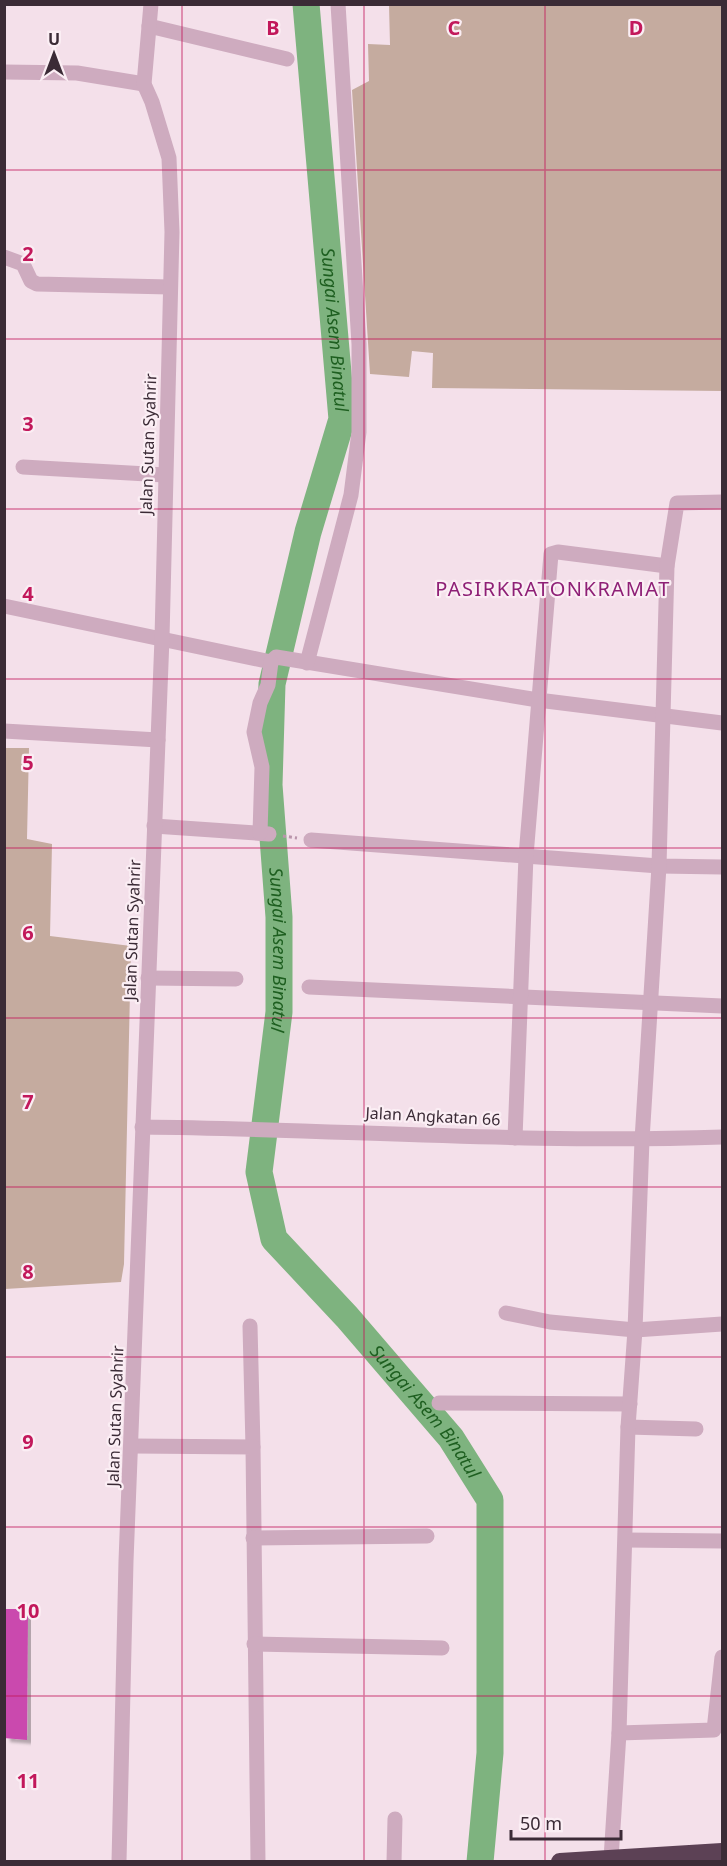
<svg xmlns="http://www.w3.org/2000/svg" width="727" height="1866" font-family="'Noto Sans',sans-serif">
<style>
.green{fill:#c5ab9f}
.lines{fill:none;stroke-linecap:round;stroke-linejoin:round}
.river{stroke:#7eb37f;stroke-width:27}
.building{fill:#ca48ae;filter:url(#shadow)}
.path{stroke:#ba95ab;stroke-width:3;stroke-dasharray:3 3;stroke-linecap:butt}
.minor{stroke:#ceabbf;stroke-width:15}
.highway{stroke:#5c4155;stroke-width:18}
.grid{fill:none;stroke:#c2185b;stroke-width:1.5;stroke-opacity:0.55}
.labels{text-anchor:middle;stroke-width:4.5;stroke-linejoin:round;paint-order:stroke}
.street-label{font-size:16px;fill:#3b2b36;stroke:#fbeef4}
.water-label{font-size:18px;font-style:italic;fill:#1e5f20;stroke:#fbeef4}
.quarter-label{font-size:20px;letter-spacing:1.5px;fill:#8e2076;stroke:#fbeef4}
.grid-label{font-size:20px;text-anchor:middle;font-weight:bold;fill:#c2185b;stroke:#fbeef4;stroke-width:4.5;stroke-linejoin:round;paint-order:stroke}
</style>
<defs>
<filter id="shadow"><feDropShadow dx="6" dy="4" stdDeviation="1.5" flood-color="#0004"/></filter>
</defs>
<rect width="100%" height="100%" fill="#f4e0ea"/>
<g class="green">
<polygon points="389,5 722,5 722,391 432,388 433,353 412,351 409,377 370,374 352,90 369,81 368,44 390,45"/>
<polygon points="5,748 29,748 27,839 52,844 50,936 131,946 124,1264 121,1282 5,1289"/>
</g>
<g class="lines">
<path class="river" id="s1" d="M306 4 342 419 308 532 272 684 269 785 279 917V1012L259 1172 274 1239 347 1317 451 1438 490 1500V1753L480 1862"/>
</g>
<polygon class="building" points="4,1609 28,1609 27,1740 4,1738"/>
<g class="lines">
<polyline class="path" points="283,836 297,838"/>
<g class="minor">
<polyline points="149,26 287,59"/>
<polyline points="4,72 77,73 144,84"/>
<polyline points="4,257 23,264 31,281 37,284 170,287"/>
<polyline points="23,467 165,475"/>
<polyline points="4,606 271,662 276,657 538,700 722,723"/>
<polyline points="307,663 351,495 359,432 359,344 338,4"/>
<polyline points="4,731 158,740"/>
<polyline points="154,826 269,834"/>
<polyline points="260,833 262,767 254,732 260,703 268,685 271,662"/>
<polyline points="311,840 659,866 722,867"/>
<polyline points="148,978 236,979"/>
<polyline points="309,987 722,1006"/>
<path d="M142 1127C335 1129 529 1144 722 1137"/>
<polyline points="515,1138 526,856 551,554 558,552 667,566"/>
<polyline points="506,1313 550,1322 635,1330 722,1324"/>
<polyline points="250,1326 253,1447"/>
<polyline points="439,1403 630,1404"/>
<polyline points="628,1427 696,1429"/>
<polyline points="133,1446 253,1447 258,1862"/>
<polyline points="253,1538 427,1536"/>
<polyline points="626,1540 722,1541"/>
<polyline points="254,1644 442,1648"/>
<polyline points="619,1733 714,1730 722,1657"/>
<polyline points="611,1859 619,1733 628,1427 635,1330 642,1140 659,866 667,566 677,503 722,502"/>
<polyline points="119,1862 126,1561 162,638 172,232 169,158 152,102 144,84 151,4"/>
<polyline points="394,1862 395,1819"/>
</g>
<polyline class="highway" points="560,1862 722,1852"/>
</g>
<path class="grid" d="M182 4V1862M364 4V1862M545 4V1862M4 170H722M4 339H722M4 509H722M4 679H722M4 848H722M4 1018H722M4 1187H722M4 1357H722M4 1527H722M4 1696H722"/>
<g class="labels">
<g class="street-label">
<text transform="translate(148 444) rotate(-88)" y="6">Jalan Sutan Syahrir</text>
<text transform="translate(132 930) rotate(-88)" y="6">Jalan Sutan Syahrir</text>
<text transform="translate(433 1116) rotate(3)" y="6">Jalan Angkatan 66</text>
<text transform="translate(115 1416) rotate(-88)" y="6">Jalan Sutan Syahrir</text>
</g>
<g class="water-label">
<text dy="6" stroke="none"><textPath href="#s1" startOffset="327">Sungai Asem Binatul</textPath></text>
<text dy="6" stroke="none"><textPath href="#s1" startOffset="957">Sungai Asem Binatul</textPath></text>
<text dy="6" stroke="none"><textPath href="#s1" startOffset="1479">Sungai Asem Binatul</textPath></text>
</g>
<g class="quarter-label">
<text x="553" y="596">PASIRKRATONKRAMAT</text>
</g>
</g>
<g class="grid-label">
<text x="273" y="35">B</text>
<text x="454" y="35">C</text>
<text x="636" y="35">D</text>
<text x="28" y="261">2</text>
<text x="28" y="431">3</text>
<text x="28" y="601">4</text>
<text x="28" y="770">5</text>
<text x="28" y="940">6</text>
<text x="28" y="1109">7</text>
<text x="28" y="1279">8</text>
<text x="28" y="1449">9</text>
<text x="28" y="1618">10</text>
<text x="28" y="1788">11</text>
</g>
<rect width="727" height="1866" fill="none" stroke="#3b2b36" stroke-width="12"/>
<g transform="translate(54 54)" stroke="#fbeef4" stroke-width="4.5" paint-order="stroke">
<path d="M0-4.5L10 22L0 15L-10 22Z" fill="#3b2b36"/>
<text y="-9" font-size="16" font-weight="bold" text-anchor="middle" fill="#3b2b36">U</text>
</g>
<path d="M511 1830v9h110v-9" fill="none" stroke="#3b2b36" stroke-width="3"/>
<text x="520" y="1830" font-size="18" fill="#3b2b36" stroke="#fbeef4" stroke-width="4.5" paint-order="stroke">50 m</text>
</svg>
